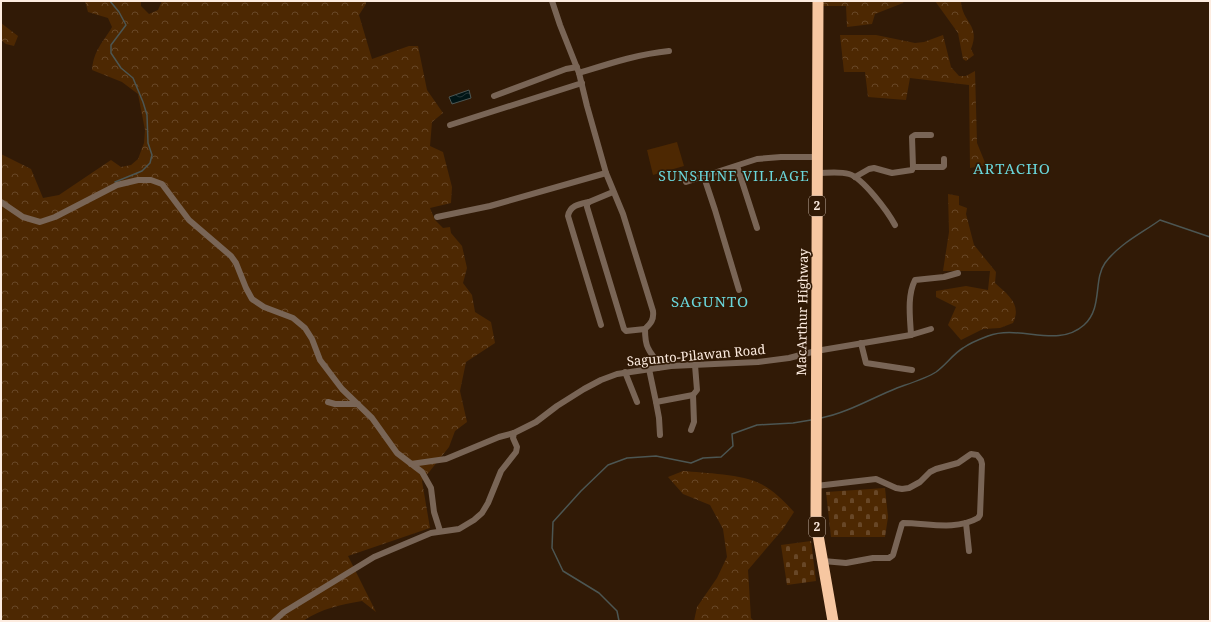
<svg xmlns="http://www.w3.org/2000/svg" width="1211" height="622" font-family="'Noto Serif',serif">
<style>
.grass{fill:#4d2802}
.forest{fill:url(#forest-crowns)}
.cemetery{fill:url(#cemetery-stones)}
.water{fill:url(#water-waves);stroke:#4c5653}
.lines{fill:none;stroke-linecap:round;stroke-linejoin:round}
.stream{stroke:#4c5653;stroke-width:1.5}
.street{stroke:#796556;stroke-width:6}
.highway{stroke:#f7c7a1;stroke-width:11}
.labels{text-anchor:middle;stroke-width:3.5;stroke-linejoin:round;paint-order:stroke}
.shield{fill:#311a06;stroke:#c0ad9f;stroke-width:1}
.shield-label{font-size:12px;font-weight:bold;fill:#fdece0}
.street-label{font-size:13px;fill:#fdece0;stroke:#311a06}
.neighbourhood-label{font-size:14px;letter-spacing:1px;fill:#6ad6da;stroke:#311a06}
.quarter-label{font-size:15px;letter-spacing:1px;fill:#6ad6da;stroke:#311a06}
</style>
<defs>
<pattern id="forest-crowns" width="20" height="18" patternUnits="userSpaceOnUse"><rect width="20" height="18" fill="#4d2802"/><path d="M2 6a3 3 0 1 1 6 0M12 15a3 3 0 1 1 6 0" fill="none" stroke="#684727"/></pattern>
<pattern id="cemetery-stones" width="16" height="16" patternUnits="userSpaceOnUse"><rect width="16" height="16" fill="#4d2802"/><path d="M2 7V4a2 2 0 0 1 4 0v3zM10 15v-3a2 2 0 0 1 4 0v3z" fill="#684727"/></pattern>
<pattern id="water-waves" width="16" height="10" patternUnits="userSpaceOnUse"><rect width="16" height="10" fill="#001516"/><path d="M0 5q4-4 8 0t8 0" fill="none" stroke="#263738"/></pattern>
</defs>
<rect width="100%" height="100%" fill="#311a06"/>
<polygon class="grass" points="677,142 684,166 653,175 647,150"/>
<g class="forest">
<path d="M85 1H141V6L149 14 158 10 162 1H366V4L359 15 372 59 409 46H418L427 90 443 113 432 122 430 146 443 152 452 187 451 203 430 208 435 220 443 228 450 227 451 233 462 246 467 268 463 283 472 295 475 312 491 322 495 343 466 362 460 391 467 422 455 431 449 447 422 481 430 528 348 556 376 612 362 601C339 605 323 608 303 621H1V154L31 169 43 198 59 195 111 160 121 167 131 165 138 159 144 143 145 130 138 94 122 82 92 70C94 49 103 43 112 27L108 18 88 12Z"/>
<polygon points="823,1 904,1 903,3 875,14 872,24 847,27 846,6 823,6"/>
<path d="M935 1H961C962 23 981 25 971 49L974 55 966 61 963 59 958 33Z"/>
<polygon points="1,23 18,36 14,46 6,44 1,40"/>
<polygon points="840,35 876,35 915,43 924,42 943,35 951,67 959,76 966,76 975,71 977,143 986,165 970,168 969,85 910,78 906,100 868,97 865,72 844,72"/>
<path d="M948 194 959 196V205L967 208 966 214 974 245 996 272 995 283C1008 295 1022 304 1013 323L1000 328 983 329 961 340 948 325 956 307 936 297V291L966 286 988 290 990 271H943L949 232Z"/>
<path d="M683 471C704 473 743 474 761 484 774 491 784 501 794 512L783 529 748 570 751 618 754 621H694L697 607 717 578 727 557 723 529 710 505 683 494 668 477Z"/>
</g>
<g class="cemetery">
<polygon points="885,488 888,517 885,537 831,537 826,492"/>
<polygon points="811,541 816,581 787,585 781,545"/>
</g>
<polygon class="water" points="469,90 471,98 452,104 449,97"/>
<g class="lines">
<g class="stream">
<polyline points="110,1 119,12 126,25 111,45 111,53 121,68 133,78 143,102 147,115 148,143 152,155 150,163 142,171 115,182"/>
<path d="M821 418C847 413 872 398 897 388 908 384 927 378 936 372 946 365 953 354 963 348 970 343 980 339 988 336 1020 324 1057 349 1084 325 1103 308 1093 280 1105 263 1119 244 1142 233 1160 220L1210 237"/>
<polyline points="619,621 617,611 599,593 563,571 552,548 553,522 581,491 608,465 627,458 656,456 691,463 703,458 721,457 733,446 732,434 757,425 793,423 811,420"/>
</g>
<g class="street">
<path d="M552 1 560 25 579 73 587 106 606 173 623 214 653 311C654 320 651 323 645 329 645 335 645 342 648 348 652 357 656 356 658 368"/>
<path d="M579 73C608 64 638 54 669 51"/>
<polyline points="494,96 566,69 577,67"/>
<polyline points="450,125 582,83"/>
<polyline points="737,166 757,228"/>
<polyline points="913,167 943,167 944,166 944,159"/>
<path d="M817 173C827 173 839 171 849 174 863 178 888 212 895 225"/>
<polyline points="704,177 715,210 739,290"/>
<polyline points="855,177 869,169 874,168 892,173 912,170 913,167 912,137 915,135 931,135"/>
<polyline points="686,182 757,159 781,157 818,157"/>
<polyline points="613,192 589,202 587,204 587,207 624,329 626,331 645,329"/>
<polyline points="1,202 23,217 40,222 55,217 117,185 138,180 151,180 162,184 189,220 231,256 236,263 246,288 252,299 264,307 293,318 305,328 312,339 320,360 342,389 372,418 397,453 422,472 431,488 434,512 440,531"/>
<path d="M589 202C580 204 570 205 568 216L601 325"/>
<polyline points="437,217 490,206 606,173"/>
<path d="M911 335C910 317 907 296 915 280L944 277 958 273"/>
<polyline points="861,343 866,363 912,370"/>
<polyline points="649,369 656,402"/>
<polyline points="625,372 637,402"/>
<polyline points="328,402 335,404 358,404"/>
<polyline points="691,430 694,422 693,395 697,390 695,365"/>
<polyline points="660,435 659,418 656,402 693,395"/>
<polyline points="411,464 446,459 499,437 514,433"/>
<path d="M816 486 876 479 896 488 902 489 909 488 920 482 930 472 936 469 958 463 971 454 977 455 981 460 982 464 980 515 978 518C955 531 928 523 903 523L902 524 893 555 889 558H873L846 563 823 561"/>
<polyline points="966,523 969,551"/>
<polyline points="274,621 284,612 374,557 431,533 459,529 474,520 482,513 488,503 501,471 516,452 517,447 513,438 514,433 536,422 557,406 584,389 601,380 617,374 671,366 758,362 789,358 816,351 911,335 931,329"/>
</g>
<polyline class="highway" points="818,1 816,516 818,535 833,621"/>
</g>
<g class="labels">
<g class="shield">
<rect x="809" y="196" width="16" height="20" rx="3"/>
<rect x="809" y="517" width="16" height="20" rx="3"/>
</g>
<g class="shield-label">
<text x="817" y="210">2</text>
<text x="817" y="531">2</text>
</g>
<g class="street-label">
<text transform="translate(802 312) rotate(-89)" y="5">MacArthur Highway</text>
<text transform="translate(696 355) rotate(-5)" y="5">Sagunto-Pilawan Road</text>
</g>
<g class="neighbourhood-label">
<text x="734" y="181">SUNSHINE VILLAGE</text>
</g>
<g class="quarter-label">
<text x="1012" y="174">ARTACHO</text>
<text x="710" y="307">SAGUNTO</text>
</g>
</g>
<rect width="1211" height="622" fill="none" stroke="#fdece0" stroke-width="4"/>
</svg>
